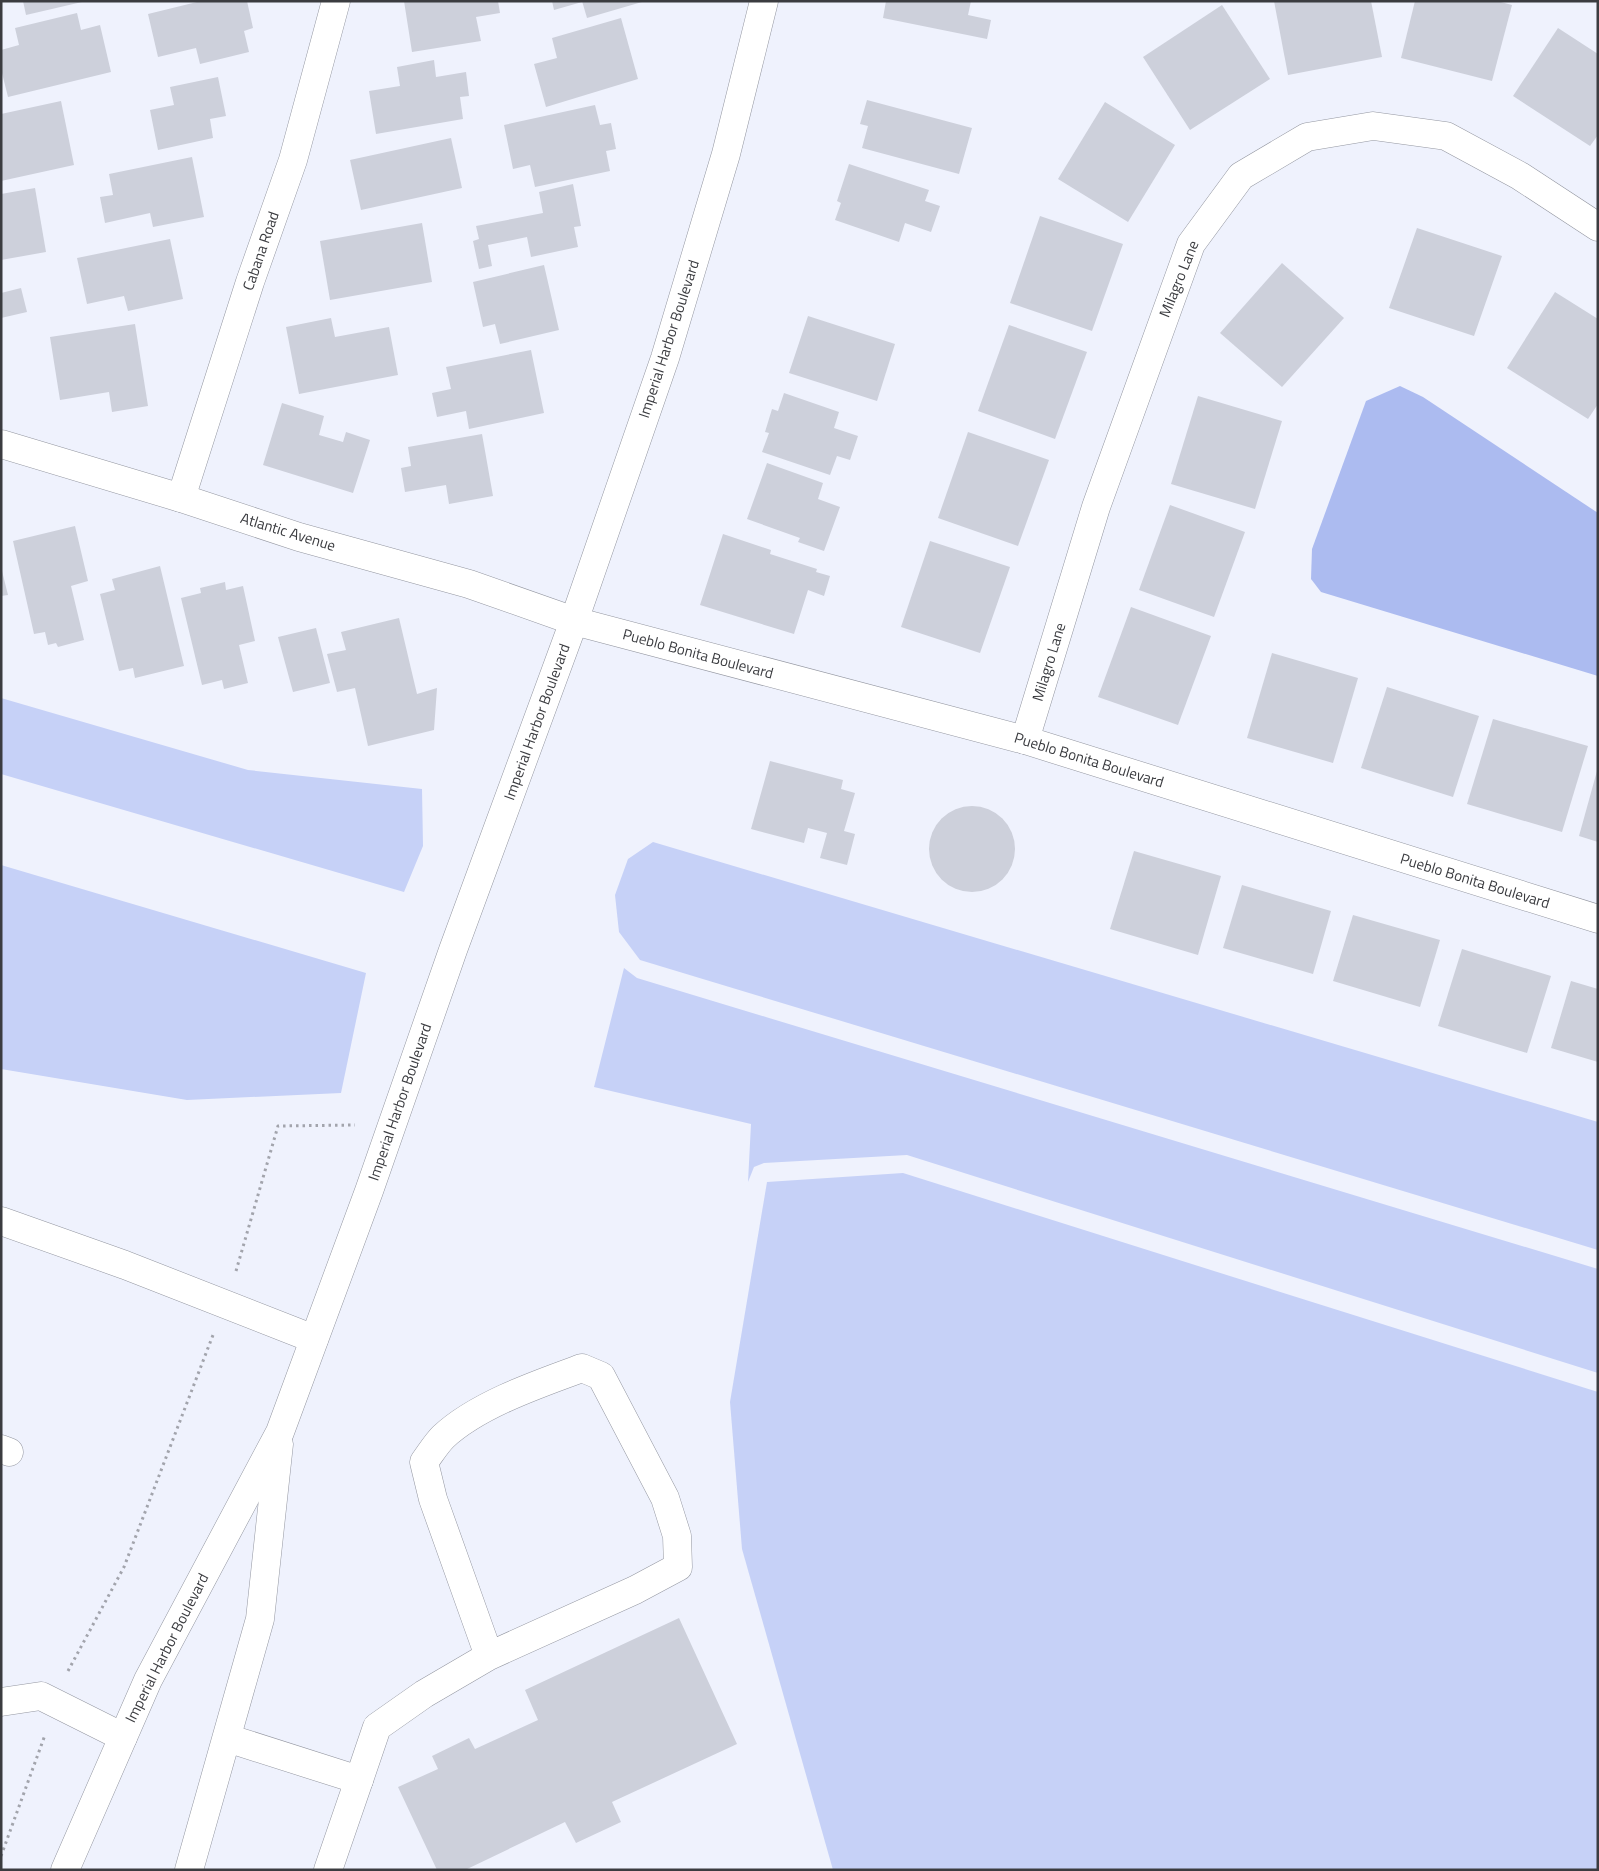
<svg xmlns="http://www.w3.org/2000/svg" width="1599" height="1871" font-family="'Titillium Web',sans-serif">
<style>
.green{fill:#c6d1f7}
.water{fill:#acbbf0}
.building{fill:#cdd0db}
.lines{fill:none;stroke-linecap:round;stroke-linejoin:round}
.minor-casing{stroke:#9497a1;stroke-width:29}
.path{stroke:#a2a4ac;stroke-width:3;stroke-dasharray:2.5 4;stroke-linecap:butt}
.minor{stroke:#fff;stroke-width:28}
.labels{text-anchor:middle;stroke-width:4.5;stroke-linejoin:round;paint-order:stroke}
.street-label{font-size:15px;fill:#3b3c40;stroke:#fff}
</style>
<rect width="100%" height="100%" fill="#eff2fd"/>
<g class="green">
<polygon points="1,698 248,770 422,789 423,846 404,892 1,774"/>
<polygon points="653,842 1598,1122 1598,1250 640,960 619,932 615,895 628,859"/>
<polygon points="1,865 366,973 341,1093 187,1100 1,1069"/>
<polygon points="624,968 637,978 1598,1269 1598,1373 907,1155 764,1163 754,1167 748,1182 751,1124 594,1087"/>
<polygon points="903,1173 1598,1392 1598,1870 833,1870 742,1549 730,1402 767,1182"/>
</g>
<polygon class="water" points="1400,386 1423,397 1598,513 1598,676 1321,592 1311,579 1312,549 1366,401"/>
<g class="building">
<polygon points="23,1 82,1 82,2 26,15"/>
<polygon points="201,1 247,1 253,28 244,31 249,52 200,64 196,48 158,57 148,14"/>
<polygon points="404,1 498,1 500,13 476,17 481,41 412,52"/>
<polygon points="552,1 582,1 582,2 554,10"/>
<polygon points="582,1 641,1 642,2 587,18"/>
<polygon points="886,1 971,1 968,15 991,20 987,39 883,18"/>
<polygon points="1274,1 1371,1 1382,57 1288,75"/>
<polygon points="1415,1 1497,1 1512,5 1492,81 1401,58"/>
<polygon points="1222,5 1270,79 1190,130 1143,57"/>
<polygon points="77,13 81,30 100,25 111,72 8,97 1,69 1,50 19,45 15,28"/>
<polygon points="621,18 638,79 546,107 534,64 557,58 552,38"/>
<polygon points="1558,28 1598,54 1598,135 1590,146 1513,96"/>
<polygon points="434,60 436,77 466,72 469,96 460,97 463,119 376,134 369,91 400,86 397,67"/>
<polygon points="218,77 226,116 210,119 213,138 158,150 150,110 174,105 170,87"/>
<polygon points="867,100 972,128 959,174 862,148 868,126 860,124"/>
<polygon points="61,101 74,165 1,181 1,114"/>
<polygon points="1105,102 1175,145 1128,222 1058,179"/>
<polygon points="595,105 600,125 611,123 616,149 606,151 610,171 535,187 530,165 513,169 504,125"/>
<polygon points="451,138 462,188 361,210 350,160"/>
<polygon points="192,157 204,217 153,227 150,213 105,223 100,197 113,195 109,174"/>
<polygon points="849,164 929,190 925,201 940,206 931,232 905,223 899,242 835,220 841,203 837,201"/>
<polygon points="573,184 581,226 574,227 578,247 531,257 527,237 488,245 492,266 479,269 473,241 479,239 476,226 543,213 539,192"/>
<polygon points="35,188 46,252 1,260 1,194"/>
<polygon points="1040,216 1123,244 1092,331 1010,303"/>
<polygon points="422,223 432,282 330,300 320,241"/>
<polygon points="1417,228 1502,256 1474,336 1389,308"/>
<polygon points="170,239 183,299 128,311 124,296 87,304 77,258"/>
<polygon points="1282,263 1344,318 1282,387 1220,333"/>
<polygon points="544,265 559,330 500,344 495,324 483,327 473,282"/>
<polygon points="21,288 27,312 1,318 1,293"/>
<polygon points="1555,292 1598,319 1598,404 1588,419 1507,368"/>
<polygon points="808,316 895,344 877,401 789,373"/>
<polygon points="331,318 335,337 389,327 398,375 299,394 286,327"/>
<polygon points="135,324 148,406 112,412 109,392 60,400 50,337"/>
<polygon points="1009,325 1087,352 1055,439 978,411"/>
<polygon points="531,350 544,413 469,429 466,411 437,417 432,393 451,389 446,367"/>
<polygon points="784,393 839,412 834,428 858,436 850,460 837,456 830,475 762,452 769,433 765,432 772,409 778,411"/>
<polygon points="1198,396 1282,421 1255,509 1171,484"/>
<polygon points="282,403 324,416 319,435 343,442 346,432 370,440 353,493 263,465"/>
<polygon points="968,432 1049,460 1018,546 938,518"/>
<polygon points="482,434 493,496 449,504 446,485 405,492 401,468 411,466 408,447"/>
<polygon points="767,463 823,483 818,499 840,507 824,551 798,542 800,538 747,519"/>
<polygon points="1170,505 1245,532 1214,617 1139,590"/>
<polygon points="75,526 88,581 71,586 84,640 58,647 56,643 48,645 45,632 34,634 13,541"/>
<polygon points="723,534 771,550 770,554 817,569 816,572 830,576 824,596 808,590 794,634 700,605"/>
<polygon points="930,541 1010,567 980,653 901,627"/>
<polygon points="160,566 184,666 135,678 133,668 119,671 100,594 115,590 112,579"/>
<polygon points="1,567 8,595 1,596"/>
<polygon points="225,582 226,590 243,586 255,641 239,645 248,683 224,689 222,680 202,685 181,598 201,593 200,588"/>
<polygon points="1131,607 1211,636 1178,725 1098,697"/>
<polygon points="399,618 417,694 437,688 434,730 368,746 355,688 337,692 327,654 346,650 341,632"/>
<polygon points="316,628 330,683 293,692 278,637"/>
<polygon points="1272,653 1358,678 1333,763 1247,738"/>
<polygon points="1387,687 1479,716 1453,797 1361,768"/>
<polygon points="1493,719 1588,746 1562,832 1467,804"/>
<polygon points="770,761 843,780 841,789 855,793 844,831 855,834 847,865 820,858 827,833 808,828 804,843 751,829"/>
<polygon points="1597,771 1598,772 1598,842 1579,836"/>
<circle cx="972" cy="849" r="43"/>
<polygon points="1134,851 1221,876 1198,955 1110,929"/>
<polygon points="1242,885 1331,911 1313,974 1223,948"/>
<polygon points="1353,915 1440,940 1420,1007 1333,981"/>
<polygon points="1462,949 1551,976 1527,1053 1438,1026"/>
<polygon points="1571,981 1598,989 1598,1062 1551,1048"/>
<polygon points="679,1618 737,1744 612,1802 621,1822 576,1843 565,1822 465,1870 437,1870 398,1787 438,1769 432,1756 469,1738 475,1749 538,1720 525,1690"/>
</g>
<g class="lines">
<defs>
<g id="minor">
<polyline points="1,444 181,498 299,537 469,584 574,621 1025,740 1598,919"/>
<polyline points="181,498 250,282 293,160 336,1"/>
<polyline points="1025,740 1096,507 1191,244 1241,176 1307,137 1373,126 1446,136 1520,176 1598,227"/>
<polyline points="1,1221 125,1265 314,1339"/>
<polyline points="1,1449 9,1452"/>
<polyline points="1,1702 41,1696 123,1737"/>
<polyline points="227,1738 359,1780 328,1870"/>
<path d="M359 1780 377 1727 424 1694 489 1656 635 1590 678 1567 677 1536 665 1498 601 1376 582 1368C538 1384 477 1405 443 1437 436 1444 430 1454 424 1462L433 1499 489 1656"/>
<polyline points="65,1870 148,1680 280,1432 369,1191 453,950 574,621 665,358 726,154 764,1"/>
<polyline points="189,1870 260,1619 279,1444"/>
</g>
</defs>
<use href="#minor" class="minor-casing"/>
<g class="path">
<polyline points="236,1271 278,1126 355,1125"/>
<polyline points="68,1671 124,1567 213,1335"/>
<polyline points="1,1856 45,1735"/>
</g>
<use href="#minor" class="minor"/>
</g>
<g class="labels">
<g class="street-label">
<text transform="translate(261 251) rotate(-71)" y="5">Cabana Road</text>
<text transform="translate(1179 279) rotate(-68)" y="5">Milagro Lane</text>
<text transform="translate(669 339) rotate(-72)" y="5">Imperial Harbor Boulevard</text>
<text transform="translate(288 532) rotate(17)" y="5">Atlantic Avenue</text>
<text transform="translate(698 654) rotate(15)" y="5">Pueblo Bonita Boulevard</text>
<text transform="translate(1049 662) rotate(-73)" y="5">Milagro Lane</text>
<text transform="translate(537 722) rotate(-70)" y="5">Imperial Harbor Boulevard</text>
<text transform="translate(1089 760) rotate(17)" y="5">Pueblo Bonita Boulevard</text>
<text transform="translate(1475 881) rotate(17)" y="5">Pueblo Bonita Boulevard</text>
<text transform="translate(400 1102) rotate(-71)" y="5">Imperial Harbor Boulevard</text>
<text transform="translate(167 1648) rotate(-63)" y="5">Imperial Harbor Boulevard</text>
</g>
</g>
<rect width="1599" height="1871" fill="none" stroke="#3b3c40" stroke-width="5"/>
</svg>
